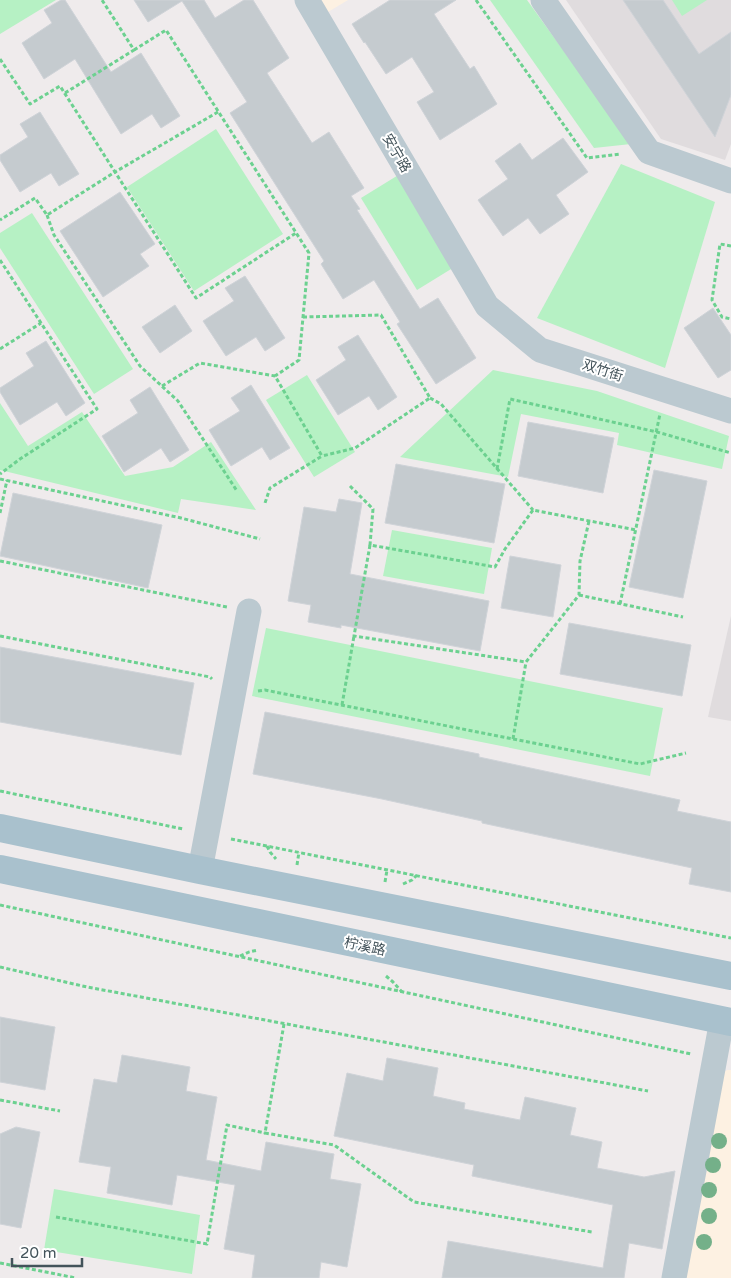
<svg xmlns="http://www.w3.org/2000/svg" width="731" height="1278" font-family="'Varela Round','Noto Sans SC',sans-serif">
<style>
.commercial{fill:#fdf1e2}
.education{fill:#e0dcde}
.green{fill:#b6f1c4}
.building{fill:#c5cbcf;stroke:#cfd3d8}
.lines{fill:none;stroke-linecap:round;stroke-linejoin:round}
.path{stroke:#6cd190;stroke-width:3;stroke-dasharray:4 2.5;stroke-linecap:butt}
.minor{stroke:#bbc9d0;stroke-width:25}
.major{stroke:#a9c1cd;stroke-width:28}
.tree{fill:#74b089}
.labels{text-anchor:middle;stroke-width:4;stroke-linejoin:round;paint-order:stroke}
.street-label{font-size:14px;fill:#43535a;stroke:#fff}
</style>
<rect width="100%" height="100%" fill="#efebec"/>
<g class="commercial">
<polygon points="320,0 348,0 328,12"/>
<polygon points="727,1070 731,1070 731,1278 674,1278 710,1081"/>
</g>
<g class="education">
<polygon points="566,0 731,0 731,144 725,160 661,139"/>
<polygon points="731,616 731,721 708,717"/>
</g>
<g class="green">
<polygon points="0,0 56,0 0,34"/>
<polygon points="490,0 527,0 631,144 594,148"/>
<polygon points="672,0 707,0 682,16"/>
<polygon points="216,129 283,234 194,291 127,187"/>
<polygon points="621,164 715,202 665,368 537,318"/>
<polygon points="400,174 456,266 417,290 361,198"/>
<polygon points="32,213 133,369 94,394 0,248 0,233"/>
<polygon points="493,370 597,391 729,436 722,469 617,445 619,433 521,414 508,477 400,457"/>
<polygon points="307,375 355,452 314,477 266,400"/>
<polygon points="0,403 28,446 82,412 125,476 173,467 211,442 256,510 181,499 178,513 0,470"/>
<polygon points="392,530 492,548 484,594 383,576"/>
<polygon points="266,628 663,708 650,776 252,696"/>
<polygon points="54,1189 200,1215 192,1274 44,1250"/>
</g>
<g class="building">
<polygon points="61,0 65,0 111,72 141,53 180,116 161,128 152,114 121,134 75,59 44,79 22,43 52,23 44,10"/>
<polygon points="134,0 204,0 215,18 244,0 253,0 289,58 267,73 312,143 329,132 364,188 351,196 360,209 357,210 420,309 438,298 476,358 436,384 397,324 400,322 374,280 343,299 321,264 324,261 230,113 247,102 182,1 148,22"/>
<polygon points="390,0 456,0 434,14 470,69 474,66 497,104 440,140 417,102 434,92 412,57 386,74 365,42 364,43 352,24"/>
<polygon points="623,0 663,0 699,54 731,32 731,95 715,137"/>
<polygon points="40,112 79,174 59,186 51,173 20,192 0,160 0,155 28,137 20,124"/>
<polygon points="563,138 588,172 556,195 569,214 540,234 528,218 503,236 478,200 508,179 495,161 520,143 532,160"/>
<polygon points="120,192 155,244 140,254 149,266 103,297 60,231"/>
<polygon points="245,276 285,338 265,351 256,337 226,356 203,321 234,301 225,288"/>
<polygon points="175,305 192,331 160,353 142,327"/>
<polygon points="713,308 731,335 731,370 718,378 684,328"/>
<polygon points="358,335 397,397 378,410 369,396 338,415 316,380 346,360 338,347"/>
<polygon points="46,341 85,403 66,416 57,402 20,425 0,392 0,388 34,366 26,353"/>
<polygon points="251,385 290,448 270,460 262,447 231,466 209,430 240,411 231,398"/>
<polygon points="150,387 189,450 170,462 161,448 124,472 102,436 138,413 130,400"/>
<polygon points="528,422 614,438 603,493 518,476"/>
<polygon points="396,464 505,484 494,543 385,523"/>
<polygon points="654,470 707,481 683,598 629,587"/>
<polygon points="13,493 162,525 148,588 0,556"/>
<polygon points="339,499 362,503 350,574 489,601 480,651 341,625 341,628 308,622 311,605 288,601 304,507 336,512"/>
<polygon points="510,556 561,565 553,617 501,608"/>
<polygon points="569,623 691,645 682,696 560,674"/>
<polygon points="0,647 194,683 181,755 0,722"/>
<polygon points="265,712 380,734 479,754 479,757 680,800 677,811 731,822 731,892 689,884 692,868 482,823 482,821 382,799 253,774"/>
<polygon points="0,1017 55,1027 45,1090 0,1082"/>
<polygon points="122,1055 190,1067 186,1091 217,1097 206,1160 261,1171 266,1142 334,1154 330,1179 361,1184 347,1267 321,1262 319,1278 252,1278 255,1255 224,1249 235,1185 177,1175 172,1205 107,1193 111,1167 79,1162 94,1079 117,1083"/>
<polygon points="387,1058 438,1068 433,1096 465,1103 464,1109 520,1120 525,1097 576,1108 570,1135 602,1142 597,1168 644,1177 675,1171 662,1249 629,1243 624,1278 442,1278 448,1241 603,1268 613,1205 472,1176 474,1165 334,1136 347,1073 383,1081"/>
<polygon points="16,1127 40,1132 21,1228 0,1224 0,1134"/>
</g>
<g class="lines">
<g class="path">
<polyline points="476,0 587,158 621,154"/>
<polyline points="134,50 166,30 309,253 299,360 275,376 322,456 270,488 265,503"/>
<polyline points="0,59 30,104 60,86 115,172 47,215 35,198 0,220"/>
<polyline points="65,93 134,50 102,0"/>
<polyline points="218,112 115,172 196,298 296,233"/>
<polyline points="47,215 54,235 140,366 178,401 237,491"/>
<polyline points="731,246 720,244 712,300 722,317 731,319"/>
<polyline points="0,260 97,409 20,459 0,474"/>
<polyline points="303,317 381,315 430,398 355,448 322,456"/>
<polyline points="0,349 41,323"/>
<polyline points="162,386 200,363 275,376"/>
<polyline points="430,398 441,404 533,510"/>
<polyline points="497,469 510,399 657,432 731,453"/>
<polyline points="0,479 181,518 260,539"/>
<polyline points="350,486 373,509 370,545 495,567 505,549 533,510 636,530"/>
<polyline points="0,513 7,480"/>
<polyline points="370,545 354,636 526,662 579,595 580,561 589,521"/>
<polyline points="0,561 227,607"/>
<polyline points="579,595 683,617"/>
<polyline points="620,604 660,414"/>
<polyline points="0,636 210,677 212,679"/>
<polyline points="258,691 265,690 640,764 686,753"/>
<polyline points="342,705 354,636"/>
<polyline points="513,739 526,662"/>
<polyline points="0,791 183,829"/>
<polyline points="231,839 731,938"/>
<polyline points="267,846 270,852 276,859"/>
<polyline points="297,865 299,852"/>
<polyline points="385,882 387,870"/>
<polyline points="403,884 412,880 417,875"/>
<polyline points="0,905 691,1054"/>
<polyline points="240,956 249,952 258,950"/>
<polyline points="0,967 87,987 648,1091"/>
<polyline points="386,976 393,982 402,992"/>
<polyline points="284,1024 265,1133 334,1145 414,1202 592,1232"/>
<polyline points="0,1100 60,1111"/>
<polyline points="56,1217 207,1244 227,1125 265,1133"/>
<polyline points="0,1263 76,1278"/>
</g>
<g class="minor">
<polyline points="307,0 487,306 540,350 731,411"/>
<polyline points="543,0 649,152 731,181"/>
<polyline points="200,870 249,611"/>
<polyline points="674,1278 722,1020"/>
</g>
<g class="major">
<polyline points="0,828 200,870 731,976"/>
<polyline points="0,869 731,1022"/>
</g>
</g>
<g class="tree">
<circle cx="719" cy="1141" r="8"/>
<circle cx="713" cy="1165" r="8"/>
<circle cx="709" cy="1190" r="8"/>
<circle cx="709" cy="1216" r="8"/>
<circle cx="704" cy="1242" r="8"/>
</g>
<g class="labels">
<g class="street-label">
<text transform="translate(397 153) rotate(60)" y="5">安宁路</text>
<text transform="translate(603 370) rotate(18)" y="5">双竹街</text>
<text transform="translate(365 946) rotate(12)" y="5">柠溪路</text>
</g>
</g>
<path d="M12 1258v8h70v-8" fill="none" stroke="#43535a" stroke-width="2.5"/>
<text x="20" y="1258" font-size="15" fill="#43535a" stroke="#ffffff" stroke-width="4" paint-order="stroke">20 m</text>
</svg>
